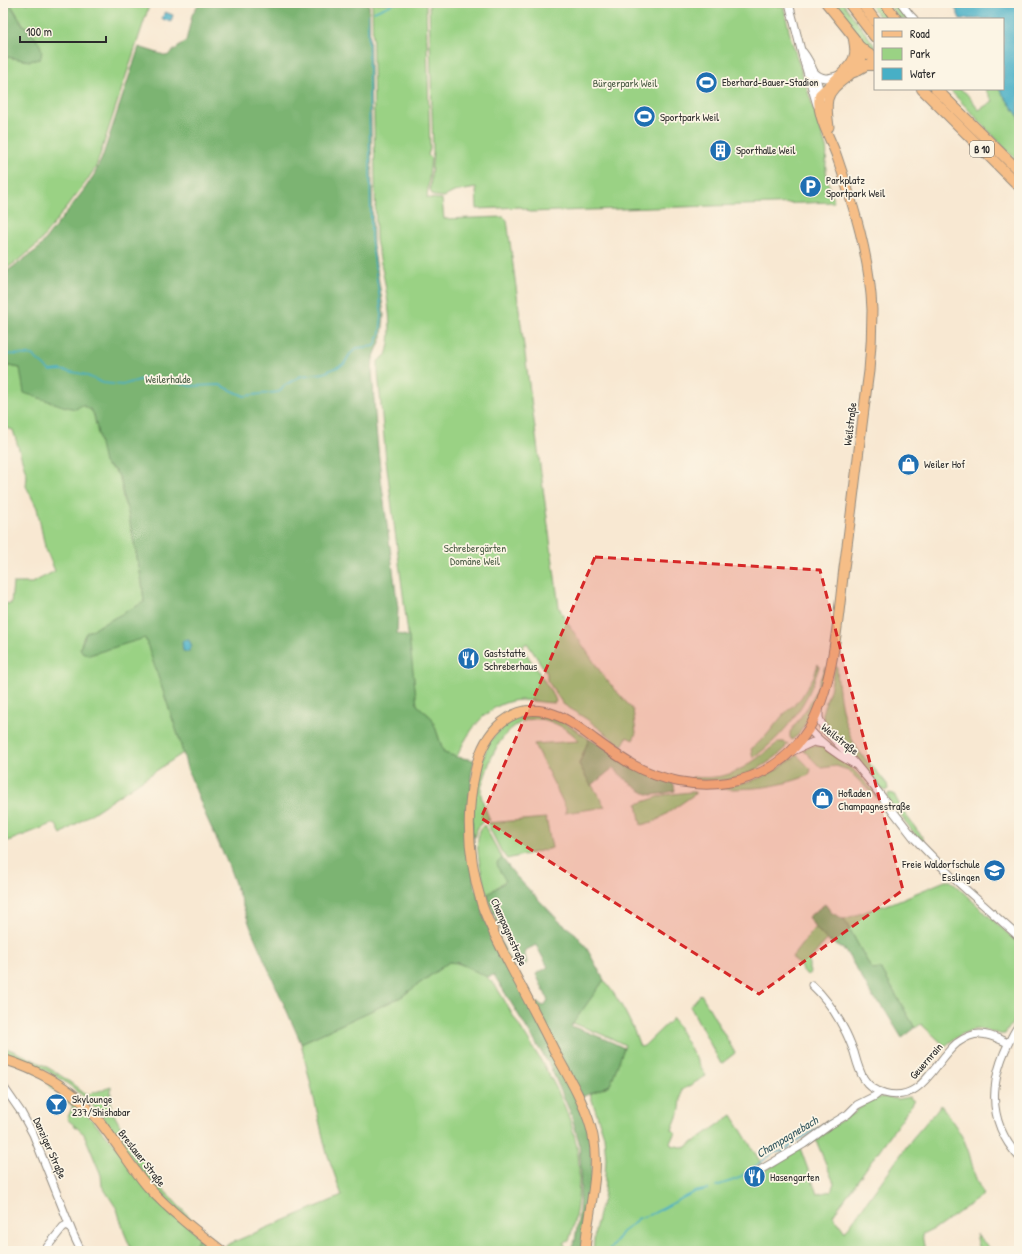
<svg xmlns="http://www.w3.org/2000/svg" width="1022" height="1254" font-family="'Patrick Hand',sans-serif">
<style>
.green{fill:#9ad284;stroke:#627e58}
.forest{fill:#7bb472;stroke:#53704e}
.water{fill:#47afc6;stroke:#396d78}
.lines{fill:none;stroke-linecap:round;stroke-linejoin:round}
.stream{stroke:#47afc6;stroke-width:1.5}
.minor-casing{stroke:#928a7e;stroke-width:9}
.major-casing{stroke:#928a7e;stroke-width:11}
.highway-casing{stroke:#928a7e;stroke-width:12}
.minor{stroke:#fff;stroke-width:7}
.major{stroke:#f6be87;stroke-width:9}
.highway{stroke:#f6be87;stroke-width:10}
.marked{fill:#d62828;fill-opacity:0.2;stroke:#d62828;stroke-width:3;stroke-dasharray:8 5;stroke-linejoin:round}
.labels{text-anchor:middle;stroke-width:3.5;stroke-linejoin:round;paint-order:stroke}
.shield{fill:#fcf5e5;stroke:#6a6863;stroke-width:1}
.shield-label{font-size:10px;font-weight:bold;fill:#2b2b2b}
.poi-label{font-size:11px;fill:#2b2b2b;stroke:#fcf5e5;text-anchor:start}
.park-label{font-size:11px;fill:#4c5d46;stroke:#fcf5e5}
.street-label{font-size:11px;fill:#2b2b2b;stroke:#fcf5e5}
.water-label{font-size:12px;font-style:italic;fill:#355961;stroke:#fcf5e5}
</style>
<rect width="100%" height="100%" fill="#fcf5e5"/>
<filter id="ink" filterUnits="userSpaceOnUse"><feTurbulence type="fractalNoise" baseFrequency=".025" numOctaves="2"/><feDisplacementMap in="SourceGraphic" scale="8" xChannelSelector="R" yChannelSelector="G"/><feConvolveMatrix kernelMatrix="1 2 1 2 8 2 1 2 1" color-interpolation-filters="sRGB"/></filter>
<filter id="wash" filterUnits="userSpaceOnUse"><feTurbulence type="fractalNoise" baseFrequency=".012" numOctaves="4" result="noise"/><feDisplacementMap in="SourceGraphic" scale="16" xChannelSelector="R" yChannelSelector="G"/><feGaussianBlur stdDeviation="0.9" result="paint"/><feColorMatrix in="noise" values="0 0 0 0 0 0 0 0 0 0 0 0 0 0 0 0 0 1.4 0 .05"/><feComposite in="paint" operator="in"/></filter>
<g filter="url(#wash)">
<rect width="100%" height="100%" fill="#f8e8d2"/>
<g class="green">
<polygon points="10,3 150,3 96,167 86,182 39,243 23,257 3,271 3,66 7,57 31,61 32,33 23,24"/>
<path d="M372 3H426L430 149 428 155 431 158 427 198 442 199 444 219 504 217 507 220 559 607 563 616 604 677 633 710 636 733 633 740 627 737 622 746 588 720 563 704 547 680V673L527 643 522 647 554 696 556 701 555 703C544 703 532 700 521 700 489 701 468 730 457 757L444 753 432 718 417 705 386 460 378 372V361L386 355C397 328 382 269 376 240Z"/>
<path d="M429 3H772L784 8 791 39 826 147C828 155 825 163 826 170 827 181 831 192 834 202L529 212 526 209 520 207 477 209 476 188 454 192 444 197 433 196 430 190 433 151Z"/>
<polygon points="831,3 843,3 875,46 875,55 866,49 861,38"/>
<polygon points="869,3 881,3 892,19 881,19"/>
<polygon points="888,3 897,3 909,19 899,19"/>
<polygon points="949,89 960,89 966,93 979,110 993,101 985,89 999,89 1019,117 1019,163"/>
<path d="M3 365 20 368 88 408 93 412 107 466C129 477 117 492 127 508L142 582 144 603 86 633C83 637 80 645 81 650L89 655 145 637 179 738 183 753 61 834 55 823 3 843V603L11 604 13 583H32L55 571 45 547 37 508 26 486 27 476 13 430 3 427Z"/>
<path d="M818 664 819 667C807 705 785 735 753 758L751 749 765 737 783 715 801 698 814 676Z"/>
<path d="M835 666 837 667C838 693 843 728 858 750 867 762 878 772 887 784L888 789 885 791 881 789 859 761 841 742 828 729 823 720V710L830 690Z"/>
<path d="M825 667C827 681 808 722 798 735 795 738 794 737 792 740L790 737V732L809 705 817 688Z"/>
<path d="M535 714 562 721 589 739 579 764C587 779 597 792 605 807L565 813 566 808 534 744 579 741C573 733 563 727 554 723 519 707 496 740 487 770 485 777 480 787 481 794 482 802 487 812 490 820 480 821 477 827 475 837H473L472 823 478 772 489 742 507 722 523 716Z"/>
<path d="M779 742H784L788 744 785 747V749C769 764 748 776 726 780 715 781 703 780 692 781V777C735 781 747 765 779 742Z"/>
<path d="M811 745C815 746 820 746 823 747 835 751 873 786 877 798L848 770 836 766 821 768 803 750Z"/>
<path d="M797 755 811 769 810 773 807 776C775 788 753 789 719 789V787C745 784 767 778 787 762 791 759 794 758 797 755Z"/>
<polygon points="690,792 695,792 695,794 656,821 641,825 637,804 664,795"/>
<polygon points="889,793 894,794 902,810 923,838 923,841 920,841 888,799 888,795"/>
<polygon points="546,818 552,848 507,859 501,851 488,825 488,823"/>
<path d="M484 825 502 858 497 863 506 880 487 895C483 878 470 837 484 825Z"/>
<path d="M945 881H951L953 883 1019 944V1013L1005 1034C999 1035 995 1032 989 1031 972 1025 958 1036 945 1046L921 1024 915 1028 881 969 872 970 844 919 897 901Z"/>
<polygon points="815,927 827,940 809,960 809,970 811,973 807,975 792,957"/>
<path d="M449 962C461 963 482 971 490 980 500 990 507 1006 515 1019 540 1059 568 1099 577 1147 582 1175 578 1214 569 1241L564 1243 567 1251H231L224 1246 342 1196 326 1150 301 1043 401 997Z"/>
<path d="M604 980C620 1001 632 1022 640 1047L644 1046 673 1018 706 1076 682 1090 680 1109 672 1130 675 1132 670 1143 671 1145 685 1148 732 1115 761 1163 754 1167 758 1173 773 1166 800 1148 817 1194 831 1191 834 1183 815 1138 848 1116 855 1113 858 1108 875 1099 882 1097 899 1099 909 1097 914 1101 913 1103 833 1215 845 1232 912 1139 941 1105 957 1128 964 1140 969 1153 975 1176 983 1195 940 1226 922 1235 925 1251H593L595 1230 604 1194 606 1159 604 1136 590 1094 610 1085 625 1045C608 1036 590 1030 573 1023Z"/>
<polygon points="701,994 735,1053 721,1064 690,1006"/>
<path d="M3 1047C34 1058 61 1073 86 1095L111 1087V1109L123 1131 160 1186 193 1221V1223C171 1204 150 1183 132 1159 117 1138 103 1114 83 1096 59 1075 33 1063 3 1052Z"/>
<polygon points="50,1082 69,1095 199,1237 196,1243 196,1251 132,1251 124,1232 117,1209 102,1186 101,1175 84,1134 67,1119 73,1106 48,1085"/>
<polygon points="976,1234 993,1251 981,1251 979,1247"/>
</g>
<g class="forest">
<path d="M3 3H10C14 10 18 18 23 25 31 33 47 46 40 59L30 61 7 57 3 66Z"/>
<path d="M199 3H369L373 245 384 314 382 337 373 359 372 370 376 429 381 479 398 608 397 633 409 637 417 705 432 718 444 753 457 757 474 760 471 777 474 885 585 1119 590 1139 592 1171 583 1251 570 1250 575 1240 579 1214 581 1172 579 1142 571 1114 550 1066 494 975 487 977 459 963 449 962 401 997 301 1043 253 934 228 864 206 816 187 768 179 738 145 638 89 655 82 652 80 648 86 633 144 602 142 582 127 508C120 497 125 478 114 470 111 467 107 466 104 463L94 415 91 410 82 405 76 409 66 407 24 393 20 368 3 365V274L38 249 84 190 94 175 102 158 139 47 167 56 186 41 192 15Z"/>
<path d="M589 739 674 784 675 791C668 792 659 795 652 795 640 794 622 776 613 768L591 786 579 764Z"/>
<path d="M502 858 515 875 560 922 576 934 586 947 604 980 571 1026C589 1033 607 1039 624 1048L610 1085 582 1097 534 1005 537 1003 544 1006 548 1000 536 974 548 967 536 945 524 951 527 963 520 968C508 944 495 921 487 895L506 881 498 868 497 863Z"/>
<polygon points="825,904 832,913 844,919 872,970 881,969 915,1028 902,1038 881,1004 873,998 865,983 845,950 827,940 815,927 808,917"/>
<polygon points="199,1237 217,1251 196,1251 196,1243"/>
</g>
<g class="water">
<polygon points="953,3 1019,3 1019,117 999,89 1003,89 1003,19 960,19"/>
<polygon points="165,12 173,15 171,22 162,19"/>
<polygon points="183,640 189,640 192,646 188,652 183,651 182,642"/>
</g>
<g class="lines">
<g class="stream">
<polyline points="374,12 395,3"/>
<polyline points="3,354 32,355 50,371 60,370 83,374 103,383 122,385 143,379 179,383 190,386 220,385 244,396 279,392 285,385 301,376 324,373 344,364 350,354 357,348 375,346 380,333 382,315 371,238 368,14"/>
<polyline points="716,1186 737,1179 775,1152 784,1151 798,1140 834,1119"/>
<polyline points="608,1251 611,1248 622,1232 633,1224 637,1219 654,1213 694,1192 708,1189"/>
</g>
</g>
</g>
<g filter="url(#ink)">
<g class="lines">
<defs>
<g id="minor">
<polyline points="789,3 804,62 817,105"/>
<polyline points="901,3 910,15 914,19"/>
<path d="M803 52C813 65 818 82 821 98"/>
<path d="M814 72C822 80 828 79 839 75"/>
<polyline points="819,708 819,718 824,729 843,749 868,779 914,838 951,876 1019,937"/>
<path d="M809 729C821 743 837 755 854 764"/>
<polyline points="791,752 813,742 823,744"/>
<path d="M812 985C825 997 836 1013 844 1029 848 1036 851 1044 854 1052 859 1070 863 1088 884 1093 922 1104 934 1062 957 1043 964 1038 971 1034 980 1034 990 1034 999 1039 1008 1043"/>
<path d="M1019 1024C992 1068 981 1115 1019 1157"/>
<polyline points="3,1086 21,1112 33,1134 73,1234 81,1251"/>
<polyline points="760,1170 804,1144 830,1125 848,1114 857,1105 875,1096 880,1092"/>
<polyline points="44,1251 63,1227 69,1224"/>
</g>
<g id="major">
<path d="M826 3 855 39 863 53C860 77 833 80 828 99 826 108 828 119 829 127"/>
<path d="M3 1059C35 1069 65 1084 89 1109 111 1133 127 1162 148 1187 170 1211 196 1231 222 1251"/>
<path d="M585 1251C587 1213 601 1175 593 1136 587 1107 570 1080 556 1054 542 1026 527 997 512 969 501 948 490 927 482 905 469 862 465 816 475 772 483 732 512 698 556 715 570 720 582 730 594 739 606 748 618 756 631 764 690 797 769 792 808 730 834 687 838 618 844 568 853 503 860 437 869 371 871 351 872 330 872 310 870 257 854 207 837 157 831 139 814 112 820 94 828 86 853 66 854 56 856 50 854 43 853 37"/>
</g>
<g id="highway">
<polyline points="849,3 875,37"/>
<polyline points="862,3 875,21"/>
<polyline points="885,3 896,19"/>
<polyline points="860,47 867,53 875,58"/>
<polyline points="854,72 866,65 875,65"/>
<polyline points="922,89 1019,186"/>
<polyline points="936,89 1019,171"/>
</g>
</defs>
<use href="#minor" class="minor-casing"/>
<use href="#major" class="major-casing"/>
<use href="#highway" class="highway-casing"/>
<use href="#minor" class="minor"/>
<use href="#major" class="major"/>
<use href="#highway" class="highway"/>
</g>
</g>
<path class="marked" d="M595 557 820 570 903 890 759 994 481 818Z"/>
<defs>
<symbol id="stadium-disc" viewBox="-11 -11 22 22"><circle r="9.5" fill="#1f6fb2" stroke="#fcf5e5"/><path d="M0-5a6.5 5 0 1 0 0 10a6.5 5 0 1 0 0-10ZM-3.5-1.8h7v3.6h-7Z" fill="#fff"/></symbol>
<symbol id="building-disc" viewBox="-11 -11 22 22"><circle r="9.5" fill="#1f6fb2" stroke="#fcf5e5"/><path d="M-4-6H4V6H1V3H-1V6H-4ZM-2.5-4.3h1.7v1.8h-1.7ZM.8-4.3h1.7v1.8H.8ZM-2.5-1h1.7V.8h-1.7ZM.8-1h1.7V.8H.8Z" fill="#fff"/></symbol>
<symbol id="parking-disc" viewBox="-11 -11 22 22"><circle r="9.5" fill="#1f6fb2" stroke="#fcf5e5"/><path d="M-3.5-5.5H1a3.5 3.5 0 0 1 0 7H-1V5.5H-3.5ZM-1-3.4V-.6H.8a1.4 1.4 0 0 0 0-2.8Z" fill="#fff"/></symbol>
<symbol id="shop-disc" viewBox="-11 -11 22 22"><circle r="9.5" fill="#1f6fb2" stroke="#fcf5e5"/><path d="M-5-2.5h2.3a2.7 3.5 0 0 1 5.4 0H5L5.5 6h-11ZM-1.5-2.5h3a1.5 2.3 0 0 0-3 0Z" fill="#fff"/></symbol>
<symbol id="restaurant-disc" viewBox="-11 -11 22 22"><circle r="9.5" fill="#1f6fb2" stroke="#fcf5e5"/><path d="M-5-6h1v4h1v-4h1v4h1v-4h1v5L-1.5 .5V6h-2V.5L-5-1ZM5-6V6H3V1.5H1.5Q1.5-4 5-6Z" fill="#fff"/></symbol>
<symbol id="school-disc" viewBox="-11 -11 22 22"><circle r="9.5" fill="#1f6fb2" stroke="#fcf5e5"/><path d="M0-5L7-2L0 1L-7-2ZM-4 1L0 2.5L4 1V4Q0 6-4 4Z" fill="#fff"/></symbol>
<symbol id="bar-disc" viewBox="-11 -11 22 22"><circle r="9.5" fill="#1f6fb2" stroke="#fcf5e5"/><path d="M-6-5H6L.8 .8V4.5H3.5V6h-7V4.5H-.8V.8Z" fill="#fff"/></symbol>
</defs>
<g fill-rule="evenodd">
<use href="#stadium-disc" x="694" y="70" width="25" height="25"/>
<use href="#stadium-disc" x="632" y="104" width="25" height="25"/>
<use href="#building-disc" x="708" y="138" width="25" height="25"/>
<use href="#parking-disc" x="798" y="174" width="25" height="25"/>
<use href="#shop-disc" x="896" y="452" width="25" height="25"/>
<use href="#restaurant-disc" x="456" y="646" width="25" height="25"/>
<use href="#shop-disc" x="810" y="786" width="25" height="25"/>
<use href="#school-disc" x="982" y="858" width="25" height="25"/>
<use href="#bar-disc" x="44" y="1092" width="25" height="25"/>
<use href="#restaurant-disc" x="742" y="1164" width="25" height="25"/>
</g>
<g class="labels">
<rect class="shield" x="970" y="141" width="24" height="16" rx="3"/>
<g class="shield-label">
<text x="982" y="153">B 10</text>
</g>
<g class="poi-label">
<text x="722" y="86">Eberhard-Bauer-Stadion</text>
<text x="660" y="121">Sportpark Weil</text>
<text x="736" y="154">Sporthalle Weil</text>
<text x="826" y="184">Parkplatz<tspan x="826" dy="13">Sportpark Weil</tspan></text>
<text x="924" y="468">Weiler Hof</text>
<text x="484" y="657">Gaststatte<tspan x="484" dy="13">Schreberhaus</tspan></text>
<text x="838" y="797">Hofladen<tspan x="838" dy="13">Champagnestraße</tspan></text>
<text x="980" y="868" text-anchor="end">Freie Waldorfschule<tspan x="980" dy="13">Esslingen</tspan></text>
<text x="72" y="1103">Skylounge<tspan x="72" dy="13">237/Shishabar</tspan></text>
<text x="770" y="1181">Hasengarten</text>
</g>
<g class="park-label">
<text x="625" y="87">Bürgerpark Weil</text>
<text x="168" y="383">Weilerhalde</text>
<text x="475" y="552">Schrebergärten<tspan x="475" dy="13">Domäne Weil</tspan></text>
</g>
<g class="street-label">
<text transform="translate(850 424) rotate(-83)" y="4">Weilstraße</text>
<text transform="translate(840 739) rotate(38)" y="4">Weilstraße</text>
<text transform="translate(509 932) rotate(66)" y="4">Champagnestraße</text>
<text transform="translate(926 1061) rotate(-49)" y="4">Geuernrain</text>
<text transform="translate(50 1148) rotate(66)" y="4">Danziger Straße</text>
<text transform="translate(142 1158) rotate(52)" y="4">Breslauer Straße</text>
</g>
<g class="water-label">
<text transform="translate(787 1137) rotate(-31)" y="4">Champagnebach</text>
</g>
</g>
<rect width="1022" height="1254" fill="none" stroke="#fcf5e5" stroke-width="16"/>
<rect x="874" y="18" width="130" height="72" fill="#fcf5e5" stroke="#a8a49b"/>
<rect x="882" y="31" width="20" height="6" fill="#f6be87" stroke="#a8a49b"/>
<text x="910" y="38" font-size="12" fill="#2b2b2b">Road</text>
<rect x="882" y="48" width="20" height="12" fill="#9ad284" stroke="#a8a49b"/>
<text x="910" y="58" font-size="12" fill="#2b2b2b">Park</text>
<rect x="882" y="68" width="20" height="12" fill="#47afc6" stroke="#a8a49b"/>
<text x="910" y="78" font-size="12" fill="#2b2b2b">Water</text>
<path d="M20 36v6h86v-6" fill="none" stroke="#2b2b2b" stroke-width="2"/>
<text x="26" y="36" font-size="12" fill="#2b2b2b" stroke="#fcf5e5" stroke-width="3" paint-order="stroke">100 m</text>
</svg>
